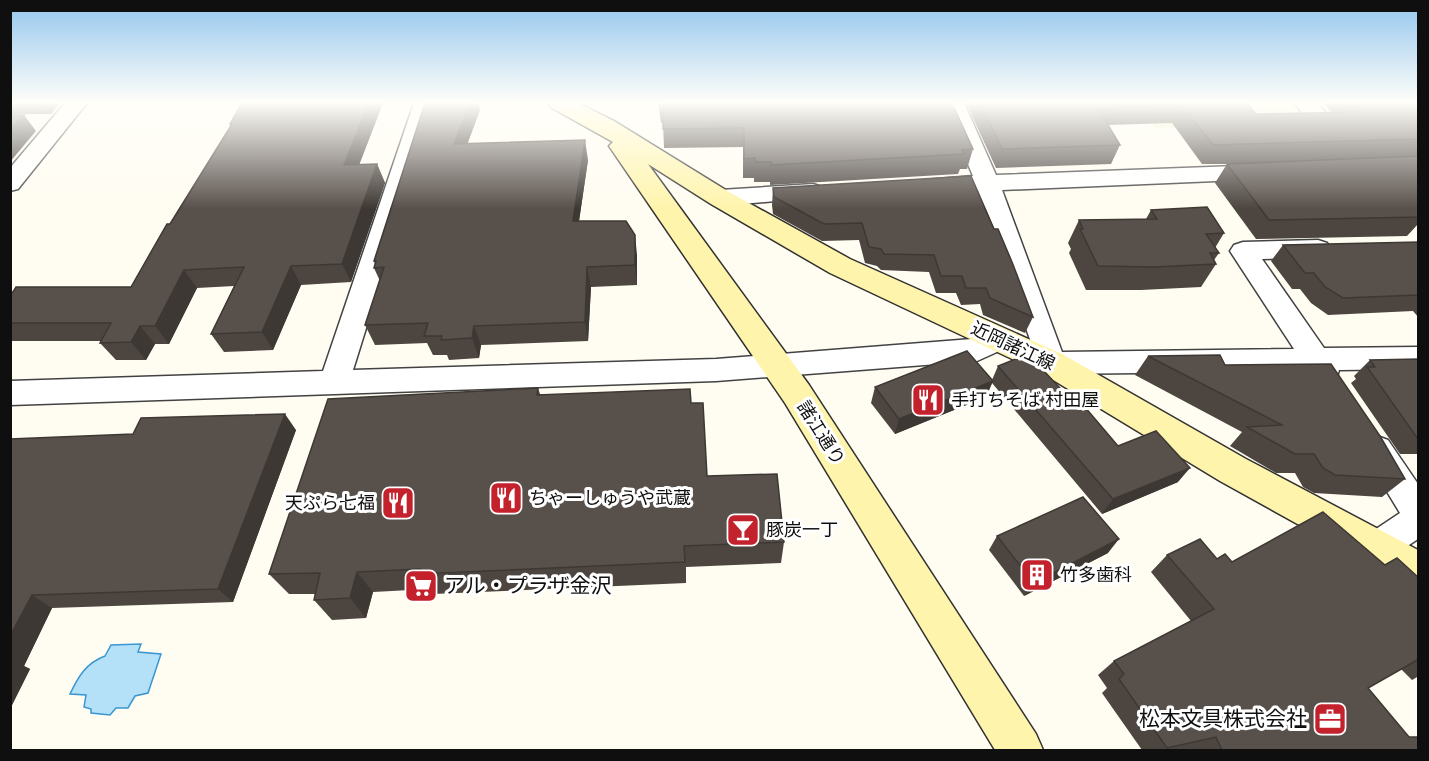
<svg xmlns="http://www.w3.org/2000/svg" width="1429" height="761" font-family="'PT Serif','Noto Sans JP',serif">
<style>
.farmland{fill:#f6f2d0}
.water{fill:#b4e0f8;stroke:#3997d1;stroke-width:1.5}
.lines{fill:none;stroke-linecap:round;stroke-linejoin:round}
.street-casing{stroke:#424242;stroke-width:3}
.secondary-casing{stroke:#313131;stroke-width:3}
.street{fill:#fff;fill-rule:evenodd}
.secondary{fill:#fff4ac;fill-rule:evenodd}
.wall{fill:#4c4540}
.shaded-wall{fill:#3e3834}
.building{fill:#58504b;stroke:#3e3834;stroke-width:1.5}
.labels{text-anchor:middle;stroke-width:6;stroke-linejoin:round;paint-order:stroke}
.street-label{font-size:18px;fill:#0f0f0f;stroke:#fff}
.poi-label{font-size:18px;fill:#0f0f0f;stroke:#fff;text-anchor:start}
.near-poi-label{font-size:21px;fill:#0f0f0f;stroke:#fff;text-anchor:start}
</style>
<rect width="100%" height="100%" fill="#fffcf1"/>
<polygon class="farmland" points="1298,104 1314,123 1155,128 1144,109"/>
<path class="water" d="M141 644 138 652 161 654 148 693 135 696 128 708H116L110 715 91 713V709L84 707 86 695 70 694C78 677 86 663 105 656L111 645Z"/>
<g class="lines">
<defs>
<g id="street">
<polygon points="65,103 87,103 18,189 10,191 10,168"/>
<polygon points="414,103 436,103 353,370 716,359 972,339 998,328 1008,331 1012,339 1008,347 977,361 716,381 10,405 10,381 323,371"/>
<path d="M942 103H964L996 175 1263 165 1271 167 1275 172 1271 177 1263 179 1002 190 1062 352 1294 349 1230 251 1234 245 1243 242 1318 240 1327 243 1331 249 1327 255 1318 258 1262 259 1324 348 1418 347V369L1339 370 1336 380C1322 384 1316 382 1308 371L1051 374 1041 371 978 191 933 192 925 190 921 185 925 180 973 176Z"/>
<path d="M1295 103H1317L1332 120 1329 125C1312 129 1304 116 1295 103Z"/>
<polygon points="813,184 822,187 825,192 822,197 720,206 711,203 708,198 711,193 720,190"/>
<polygon points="1377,436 1388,440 1418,484 1418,539 1388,559 1376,564 1364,559 1358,548 1364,537 1400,513 1361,449 1366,440"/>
</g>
<polygon id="secondary" points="548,103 578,103 614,121 729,192 850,259 1062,354 1246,459 1418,550 1418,588 1404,583 1220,481 1040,372 830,273 711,204 648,164 809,385 1036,734 1043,750 995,750 785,403 609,146 613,142 552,108"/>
</defs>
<use href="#street" class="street-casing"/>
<use href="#secondary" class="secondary-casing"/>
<use href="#street" class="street"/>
<use href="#secondary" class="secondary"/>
</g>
<g class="wall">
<polygon points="10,103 60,103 51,114 10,114"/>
<polygon points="383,103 359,165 377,164 385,183 351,282 301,285 273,350 224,352 211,334 234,286 197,288 169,344 155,344 146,360 116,360 100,343 100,341 10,341 10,292 131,287 231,126 230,124"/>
<polygon points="425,103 478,103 480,110 467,144 588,160 579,221 637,255 637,285 591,287 588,341 481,345 479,358 449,360 447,355 433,355 427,343 375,345 365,325 380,281 374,268 375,264 374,261"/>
<polygon points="658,103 952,103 973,149 967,169 960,169 958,174 770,185 770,182 754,182 754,178 743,178 743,147 664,148 663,123 661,123"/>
<polygon points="966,103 1247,103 1256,114 1332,113 1323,103 1419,103 1419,223 1407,236 1256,239 1215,183 1227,164 1202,164 1172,123 1108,125 1120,145 1111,164 996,168"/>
<polygon points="971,176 1033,317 1025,333 983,315 980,304 961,305 956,293 936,293 929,272 881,270 877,266 865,263 859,240 822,241 773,214 772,205 773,188"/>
<polygon points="1151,210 1224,233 1215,248 1219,253 1214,260 1216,264 1201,287 1141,290 1086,290 1069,253 1071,249 1068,243 1079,220 1146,219"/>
<polygon points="1419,242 1419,318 1413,311 1328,315 1311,303 1300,289 1292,289 1271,261 1283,245"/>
<polygon points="1148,356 1225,365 1405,479 1382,497 1314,493 1303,487 1295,473 1276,473 1230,446 1242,432 1135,375"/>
<polygon points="1419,359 1419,454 1400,454 1351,383 1356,379 1354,376 1370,360"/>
<polygon points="998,366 1073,402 1118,446 1178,482 1102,514 992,383 986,397 895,434 871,403 875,387 992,380"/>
<polygon points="538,388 540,394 691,403 707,476 784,542 781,563 686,567 686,583 433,594 429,589 373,592 366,618 332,620 314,600 315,594 289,594 269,574"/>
<polygon points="296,430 233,602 52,608 24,666 30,669 10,709 10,439"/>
<polygon points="997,536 1108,553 1024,596 989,550"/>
<polygon points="1167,555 1217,559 1232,562 1385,565 1419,578 1419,676 1412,680 1401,669 1368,688 1419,750 1195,750 1195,749 1189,750 1142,750 1102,693 1107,688 1098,675 1114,661 1191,621 1151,572"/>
</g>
<g class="shaded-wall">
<polygon points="43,103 60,103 51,114"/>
<polygon points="369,103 383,103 352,183 344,165"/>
<polygon points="468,103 478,103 480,110 460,164 454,144"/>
<polygon points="24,115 36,131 10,162 10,130"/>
<polygon points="585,140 588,160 576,241 573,221"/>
<polygon points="377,164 385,183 351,282 342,264"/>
<polygon points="635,235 637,255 637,285 635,265"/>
<polygon points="291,266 301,285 273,350 262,332"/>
<polygon points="587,267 591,287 588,341 585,322"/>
<polygon points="184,270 197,288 169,344 155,326"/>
<polygon points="140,326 155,344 146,360 131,342"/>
<polygon points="474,326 481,345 479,358 472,338"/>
<polygon points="993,381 986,397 895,434 899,419"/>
<polygon points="285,414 296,430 233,602 218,589"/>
<polygon points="1190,468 1178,482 1102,514 1113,499"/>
<polygon points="1119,539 1108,553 1024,596 1034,583"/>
<polygon points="357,572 373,592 366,618 350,598"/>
<polygon points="32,595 52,608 24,666 30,669 10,709 10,636"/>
</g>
<g class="building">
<polygon points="242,103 369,103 344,165 377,164 342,264 291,266 262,332 211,334 244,267 184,270 155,326 140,326 131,342 100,343 111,323 10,323 10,292 13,292 16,287 131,287 167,224 170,224 232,124 230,124"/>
<polygon points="425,103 470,103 454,144 585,140 573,221 626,221 635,235 635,265 587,267 585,322 474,326 472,338 441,340 442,336 424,336 428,323 365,325 384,267 374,268 376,261 374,261"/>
<polygon points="660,103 952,103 973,149 962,150 964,154 771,165 771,162 755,162 755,158 744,159 744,128 663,129 663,104 660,104"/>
<polygon points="981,103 1247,103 1256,114 1362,112 1353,103 1419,103 1419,139 1213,145 1181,104 1113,105 1115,108 1098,108 1120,145 1002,149"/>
<polygon points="10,115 24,115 10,130"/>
<polygon points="1419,156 1419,209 1418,209 1419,217 1269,220 1227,164"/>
<polygon points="971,176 994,229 998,229 1012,262 1033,317 990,298 986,288 966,288 962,276 941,276 934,255 884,254 881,249 869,247 862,223 824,224 774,197 773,188"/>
<polygon points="1207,207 1224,233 1206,234 1219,253 1210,253 1216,264 1154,267 1098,266 1080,229 1083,229 1079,220 1157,219 1151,210"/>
<polygon points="1419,242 1419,295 1343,298 1325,287 1314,273 1305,273 1283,245"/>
<polygon points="967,351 993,381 899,419 875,387"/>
<polygon points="1028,354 1073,402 1079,400 1118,446 1156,431 1190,468 1113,499 998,366"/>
<polygon points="1220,355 1225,365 1331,364 1380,436 1405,479 1335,475 1323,468 1314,454 1295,454 1247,427 1282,425 1148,356"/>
<polygon points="1419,359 1419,439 1418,439 1367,367 1375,367 1370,360"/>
<polygon points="538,388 537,395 690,389 691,403 703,403 707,476 777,474 784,542 684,546 685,562 419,574 420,569 357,572 350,598 314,600 320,573 269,574 328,399"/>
<polygon points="285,414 218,589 32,595 10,636 10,439 133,434 141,418"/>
<polygon points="1083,497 1119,539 1034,583 997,536"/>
<polygon points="1323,512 1385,565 1397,558 1419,578 1419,659 1368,688 1409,737 1419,737 1419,750 1222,750 1216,737 1167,748 1119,679 1124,674 1114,661 1214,609 1167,555 1200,539 1217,559 1225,554 1232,562"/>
</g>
<linearGradient id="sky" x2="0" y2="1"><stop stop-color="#93c6ee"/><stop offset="0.49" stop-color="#fffef9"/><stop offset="1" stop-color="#fffef9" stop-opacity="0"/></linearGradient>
<rect width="1429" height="209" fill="url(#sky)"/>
<defs>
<symbol id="restaurant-square" viewBox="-11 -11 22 22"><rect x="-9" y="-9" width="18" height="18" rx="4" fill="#c3222d" stroke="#fff"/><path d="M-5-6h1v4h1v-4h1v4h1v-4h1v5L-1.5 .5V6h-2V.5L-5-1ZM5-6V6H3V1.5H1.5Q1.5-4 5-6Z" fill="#fff"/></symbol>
<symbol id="bar-square" viewBox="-11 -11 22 22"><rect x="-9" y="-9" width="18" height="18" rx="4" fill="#c3222d" stroke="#fff"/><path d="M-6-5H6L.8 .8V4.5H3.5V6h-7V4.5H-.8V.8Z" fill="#fff"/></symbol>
<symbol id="building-square" viewBox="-11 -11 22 22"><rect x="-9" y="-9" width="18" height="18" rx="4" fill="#c3222d" stroke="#fff"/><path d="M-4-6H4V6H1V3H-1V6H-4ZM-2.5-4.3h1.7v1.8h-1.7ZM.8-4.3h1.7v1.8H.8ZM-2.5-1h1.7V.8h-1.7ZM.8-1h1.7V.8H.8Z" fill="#fff"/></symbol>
<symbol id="supermarket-square" viewBox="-11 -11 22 22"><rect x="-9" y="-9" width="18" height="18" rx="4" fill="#c3222d" stroke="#fff"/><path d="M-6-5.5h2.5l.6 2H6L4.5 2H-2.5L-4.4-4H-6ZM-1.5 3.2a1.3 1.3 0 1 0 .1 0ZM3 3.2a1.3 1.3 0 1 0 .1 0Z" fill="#fff"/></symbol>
<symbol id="office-square" viewBox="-11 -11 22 22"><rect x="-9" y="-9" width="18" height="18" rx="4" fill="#c3222d" stroke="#fff"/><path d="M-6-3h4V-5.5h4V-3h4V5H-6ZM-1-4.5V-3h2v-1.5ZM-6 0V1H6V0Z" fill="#fff"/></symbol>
</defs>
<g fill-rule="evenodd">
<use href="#restaurant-square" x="909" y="381" width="38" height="38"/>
<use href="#restaurant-square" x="487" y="479" width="38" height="38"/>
<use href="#restaurant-square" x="379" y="484" width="38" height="38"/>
<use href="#bar-square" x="724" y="511" width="38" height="38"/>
<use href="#building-square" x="1018" y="556" width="38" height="38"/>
<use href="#supermarket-square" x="402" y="567" width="38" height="38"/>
<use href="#office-square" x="1311" y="700" width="38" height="38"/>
</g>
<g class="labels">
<g class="street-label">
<text transform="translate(1013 346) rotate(25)" y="6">近岡諸江線</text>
<text transform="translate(821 433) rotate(58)" y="6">諸江通り</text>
</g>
<g class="poi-label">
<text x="951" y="406">手打ちそば 村田屋</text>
<text x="529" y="504">ちゃーしゅうや武蔵</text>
<text x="375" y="509" text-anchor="end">天ぷら七福</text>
<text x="766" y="536">豚炭一丁</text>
<text x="1060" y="581">竹多歯科</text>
</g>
<g class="near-poi-label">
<text x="444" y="593">アル・プラザ金沢</text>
<text x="1307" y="726" text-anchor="end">松本文具株式会社</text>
</g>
</g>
<rect width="1429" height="761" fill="none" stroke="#0f0f0f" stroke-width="24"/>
</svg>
